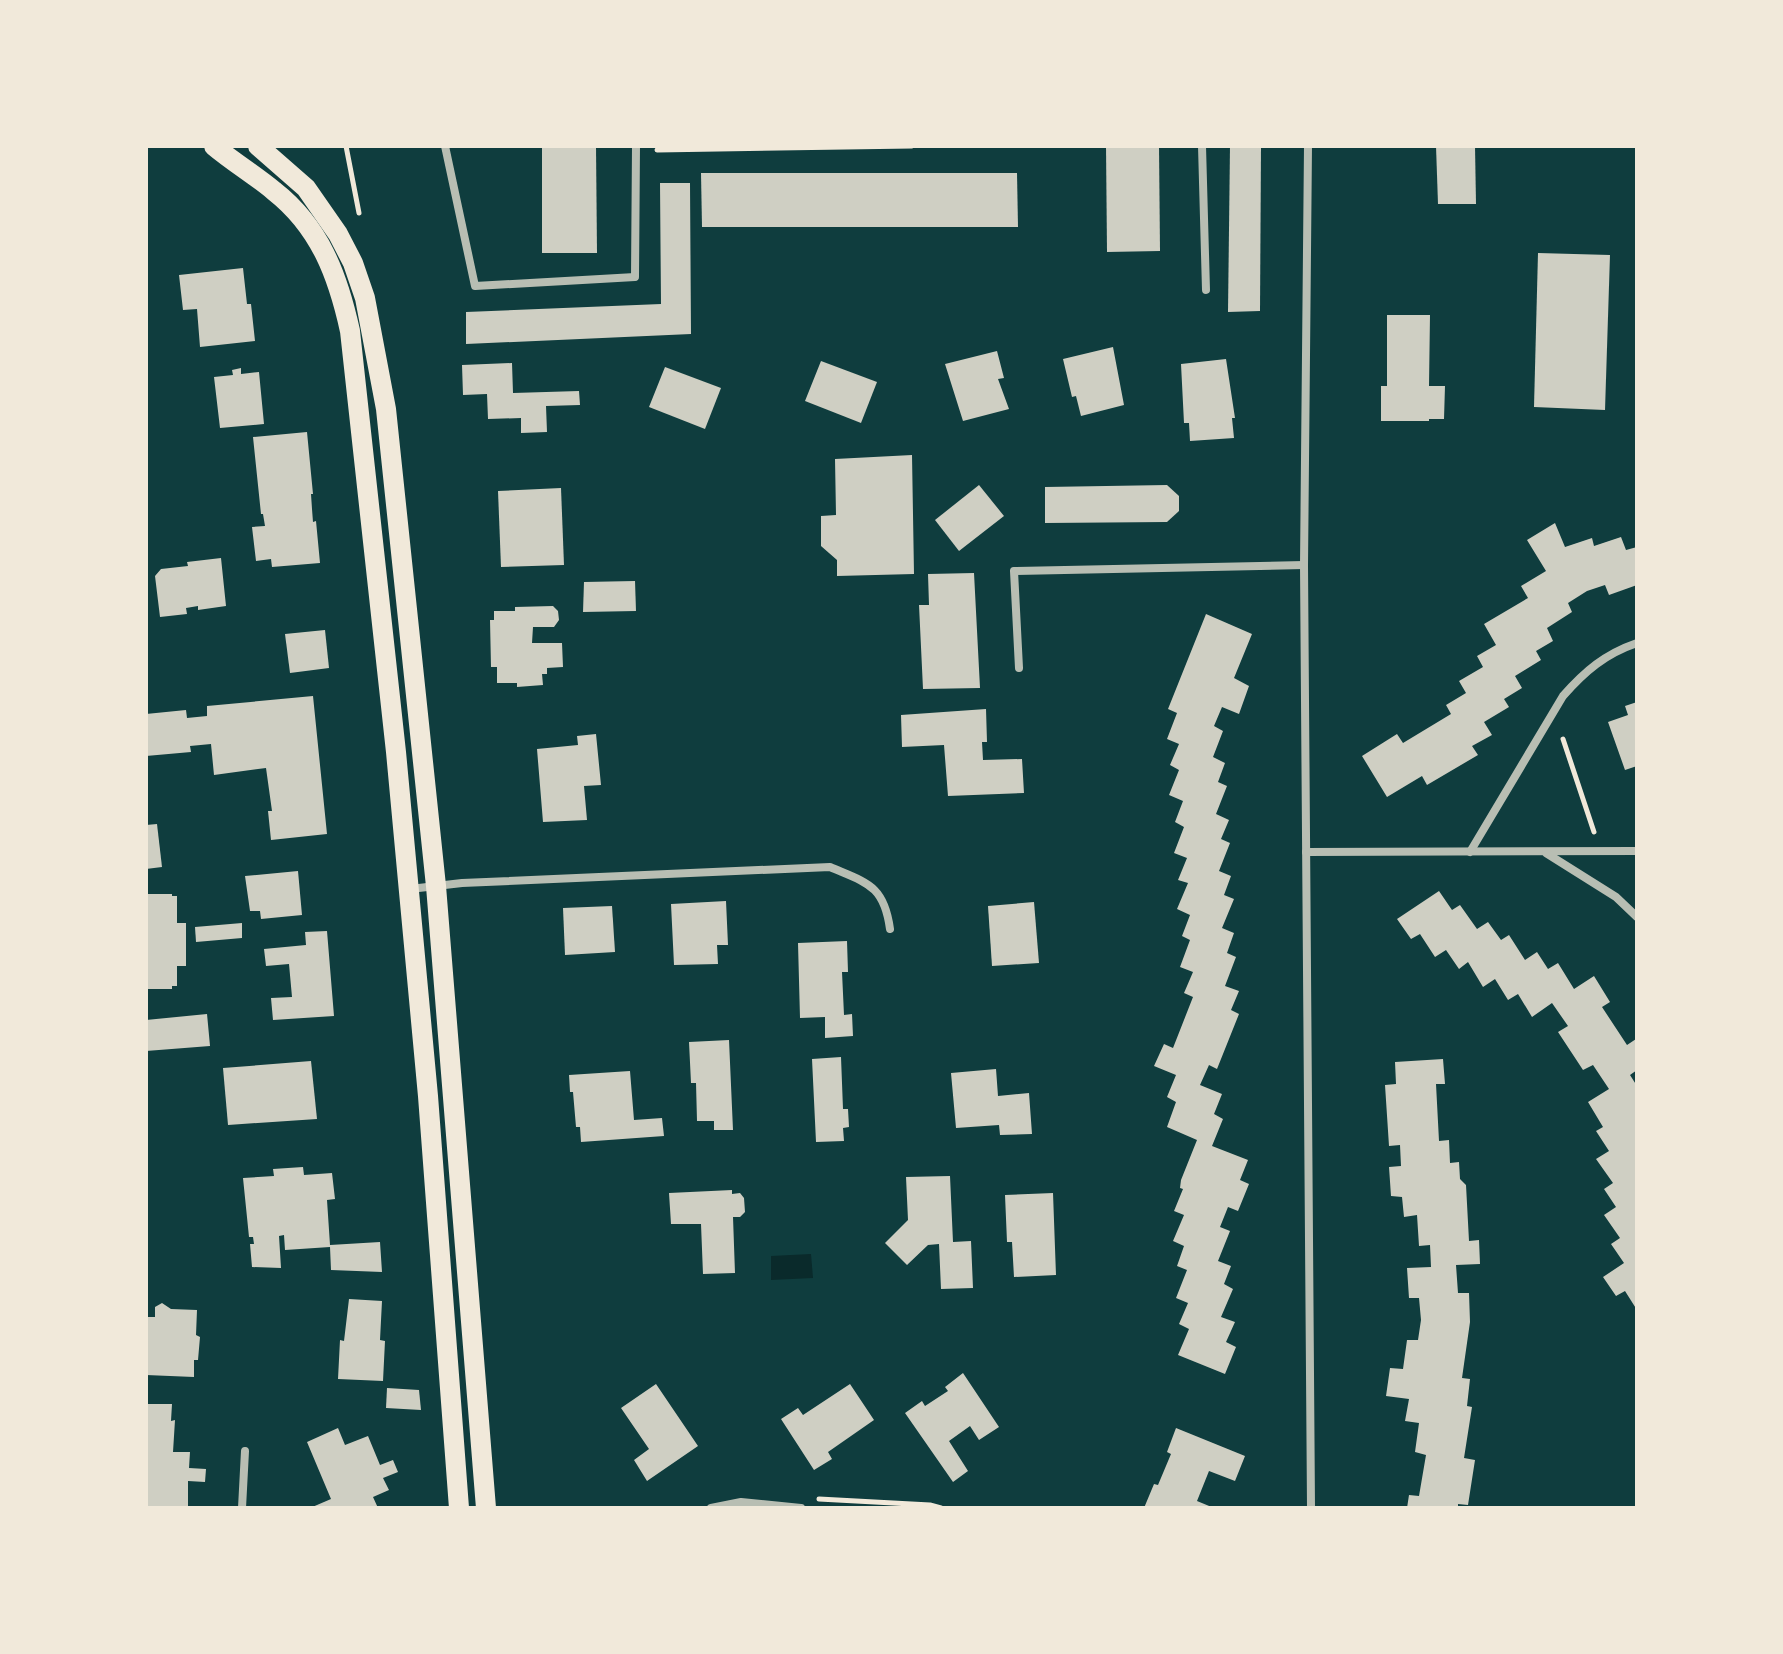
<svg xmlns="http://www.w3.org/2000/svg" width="1783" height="1654" font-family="'DejaVu Sans',sans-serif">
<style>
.water{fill:#0a2a2b}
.building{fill:#cfcfc3}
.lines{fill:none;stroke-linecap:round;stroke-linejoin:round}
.path{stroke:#f1e9da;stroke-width:5}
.minor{stroke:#b8beb3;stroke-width:8}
.primary{stroke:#f1e9da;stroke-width:20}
</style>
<rect width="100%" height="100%" fill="#0f3d3e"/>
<polygon class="water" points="811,1254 813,1278 771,1280 771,1256"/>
<g class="building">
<polygon points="542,146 596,146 597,253 542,253"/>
<polygon points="1106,146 1159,146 1160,251 1107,252"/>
<polygon points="1230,146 1261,146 1260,311 1228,312"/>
<polygon points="1436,146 1475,146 1476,204 1438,204"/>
<polygon points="701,173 1017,173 1018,227 702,227"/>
<polygon points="660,183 690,183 691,334 466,344 466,312 661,304"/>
<polygon points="1538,253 1610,255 1605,410 1534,407"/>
<polygon points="243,268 247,304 251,304 255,341 200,347 197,309 183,310 179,275"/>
<polygon points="1387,315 1430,315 1429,386 1445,386 1444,419 1429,419 1429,421 1381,421 1381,386 1387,386"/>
<polygon points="1113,347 1124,405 1081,416 1076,396 1072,397 1063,359"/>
<polygon points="997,351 1004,378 998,379 1009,409 963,421 945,364"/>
<polygon points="1226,359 1235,418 1232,418 1234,438 1190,441 1189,423 1184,423 1181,364"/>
<polygon points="821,361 877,382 861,423 805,401"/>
<polygon points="512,363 513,393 579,391 580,405 546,406 547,432 521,433 521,418 488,419 487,394 463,395 462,365"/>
<polygon points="665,367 721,388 705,429 649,407"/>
<polygon points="241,368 241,374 259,372 264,424 220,428 214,377 233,375 232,370"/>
<polygon points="307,432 313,494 311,494 312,509 313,522 316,521 320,563 272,567 271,559 256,561 252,527 265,526 263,514 261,514 253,437"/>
<polygon points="912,455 914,574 837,576 837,560 821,546 821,516 836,515 835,459"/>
<polygon points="979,485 1004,516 959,551 935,520"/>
<polygon points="1167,485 1179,496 1179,511 1167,522 1045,523 1045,487"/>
<polygon points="561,488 564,565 501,567 498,491"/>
<polygon points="1555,523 1565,547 1592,538 1594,546 1621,537 1626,550 1637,547 1637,585 1609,595 1605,585 1587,591 1568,603 1572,612 1547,628 1553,641 1536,651 1541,660 1515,676 1522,688 1504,699 1509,707 1484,722 1492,735 1472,746 1478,755 1427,785 1422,776 1387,797 1362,756 1397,734 1403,743 1451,714 1446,705 1466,693 1459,681 1483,667 1477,656 1496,645 1484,624 1528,598 1521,586 1546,571 1527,540"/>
<polygon points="221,558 226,606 198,610 198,606 186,608 187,614 160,617 155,576 161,569 188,566 187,562"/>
<polygon points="974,573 980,688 923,689 919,605 929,605 928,574"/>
<polygon points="635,581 636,611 583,612 584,582"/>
<polygon points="553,606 558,611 559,620 554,627 533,627 532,643 562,643 563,667 547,668 547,674 542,674 543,685 517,687 517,683 497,683 497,667 491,667 490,620 494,620 494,611 515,611 515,607"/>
<polygon points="1206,614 1252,634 1234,678 1249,686 1239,714 1222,707 1214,726 1223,731 1213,757 1225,763 1218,782 1227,786 1216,814 1229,820 1221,839 1230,843 1219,871 1231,876 1224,895 1234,899 1222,928 1234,933 1227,953 1236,957 1225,986 1239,991 1231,1010 1239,1014 1217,1069 1209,1065 1200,1085 1222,1094 1214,1114 1223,1119 1212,1146 1248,1160 1240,1180 1249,1184 1238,1211 1228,1207 1220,1227 1230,1231 1218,1261 1231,1266 1224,1284 1233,1289 1221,1317 1235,1322 1226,1342 1236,1347 1225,1374 1178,1355 1189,1329 1179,1324 1188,1303 1176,1298 1187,1270 1177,1266 1184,1246 1173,1241 1184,1215 1174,1211 1183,1189 1180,1188 1181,1180 1197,1140 1167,1127 1176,1102 1167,1097 1176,1075 1154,1066 1164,1044 1173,1048 1193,997 1184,993 1193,972 1180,967 1190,940 1182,936 1190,915 1177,909 1188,883 1178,880 1187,858 1174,853 1184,827 1175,822 1183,801 1169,795 1179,770 1170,765 1179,744 1167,739 1177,713 1168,709"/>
<polygon points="325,630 329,668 290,673 285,634"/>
<polygon points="313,696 327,834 271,840 268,811 272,811 266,768 214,775 211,744 190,746 191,752 146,756 146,714 186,710 187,718 207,716 207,706"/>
<polygon points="1637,702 1637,766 1625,770 1608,722 1628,715 1625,706"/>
<polygon points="986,709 987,742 982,742 983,760 1022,759 1024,793 948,796 944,745 902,747 901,715"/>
<polygon points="596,734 601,785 584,786 587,820 543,822 537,749 578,745 577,736"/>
<polygon points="157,824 162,867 146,869 146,825"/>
<polygon points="298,871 302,915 261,919 260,911 250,911 245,876"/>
<polygon points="1439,891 1452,910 1460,905 1477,929 1488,922 1501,940 1509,935 1525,960 1537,952 1548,969 1558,963 1574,989 1594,976 1610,1002 1602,1007 1627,1045 1636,1039 1637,1041 1637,1070 1630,1075 1637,1086 1637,1310 1625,1291 1616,1296 1603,1277 1624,1263 1611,1244 1620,1238 1604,1215 1616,1207 1604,1189 1613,1183 1596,1159 1609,1151 1596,1131 1603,1127 1588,1102 1609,1089 1593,1065 1583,1070 1558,1032 1568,1026 1552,1003 1532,1017 1518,994 1508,1000 1495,979 1483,987 1468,962 1459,969 1446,950 1435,957 1420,934 1411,939 1397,919"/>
<polygon points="146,894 172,894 172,896 177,896 177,923 186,923 186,966 177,966 177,986 172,986 172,989 146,989"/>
<polygon points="726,901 728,945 717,945 718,964 674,965 671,904"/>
<polygon points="1034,902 1039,963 992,966 988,906"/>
<polygon points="612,906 615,952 565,955 563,908"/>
<polygon points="242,923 242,938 196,942 195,927"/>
<polygon points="327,931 334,1016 273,1020 271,998 292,997 289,964 266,966 264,949 306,945 305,932"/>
<polygon points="847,941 848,972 842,972 844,1015 852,1014 853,1036 825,1038 825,1017 800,1018 798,943"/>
<polygon points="207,1014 210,1046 146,1051 146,1020"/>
<polygon points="729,1040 733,1130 714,1130 714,1121 697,1121 696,1083 691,1083 689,1042"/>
<polygon points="841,1057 843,1109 848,1109 849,1127 843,1128 844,1141 816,1142 812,1059"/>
<polygon points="1443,1059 1445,1084 1436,1084 1439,1141 1449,1140 1450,1163 1459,1162 1460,1179 1466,1185 1469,1241 1479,1240 1480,1264 1456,1265 1458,1293 1469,1293 1470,1322 1462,1378 1470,1379 1467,1406 1472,1407 1464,1458 1475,1460 1468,1505 1458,1504 1458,1508 1407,1508 1409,1495 1419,1496 1426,1455 1415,1452 1419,1423 1405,1421 1409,1399 1386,1396 1390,1368 1403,1369 1407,1340 1418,1340 1421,1320 1419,1298 1409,1298 1407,1268 1431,1267 1430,1245 1419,1246 1417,1215 1404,1217 1402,1197 1391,1196 1389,1167 1401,1166 1400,1145 1389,1146 1385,1085 1396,1084 1395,1062"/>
<polygon points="311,1061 317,1119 228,1125 223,1068"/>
<polygon points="996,1069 998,1096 1029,1093 1032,1134 1000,1135 999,1125 956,1128 951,1073"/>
<polygon points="630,1071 634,1120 662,1118 664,1136 581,1142 580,1127 576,1127 573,1092 570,1092 569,1075"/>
<polygon points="303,1167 304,1175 332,1173 335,1199 327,1200 330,1245 380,1242 382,1272 331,1270 330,1247 285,1250 284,1235 279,1236 281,1268 252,1267 250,1244 254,1244 253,1237 249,1237 243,1178 274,1176 273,1169"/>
<polygon points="950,1176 953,1242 971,1241 973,1288 941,1289 939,1244 928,1245 907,1265 885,1243 908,1220 906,1177"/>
<polygon points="732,1190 732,1194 740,1193 744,1198 745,1212 740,1217 733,1217 735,1273 703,1274 701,1224 671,1224 669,1193"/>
<polygon points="1053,1193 1056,1275 1014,1277 1012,1242 1007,1242 1005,1195"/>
<polygon points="349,1299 382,1301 380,1340 385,1341 383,1381 338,1379 340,1340 344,1341"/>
<polygon points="162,1303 171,1309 197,1310 196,1335 200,1337 198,1360 194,1360 194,1377 146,1375 146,1317 155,1317 155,1307"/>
<polygon points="963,1373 999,1427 979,1440 970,1426 949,1441 968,1471 953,1482 905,1413 922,1401 925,1406 948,1391 945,1387"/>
<polygon points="656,1384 698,1446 647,1481 634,1460 649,1449 621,1408"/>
<polygon points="850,1384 874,1420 828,1452 832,1459 814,1470 781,1419 798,1408 803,1415"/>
<polygon points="387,1388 419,1390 421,1410 386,1408"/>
<polygon points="146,1404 172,1404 171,1421 175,1420 173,1452 190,1452 189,1468 206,1469 205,1482 188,1481 188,1508 146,1508"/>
<polygon points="338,1428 345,1445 368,1436 380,1465 393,1460 398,1472 383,1478 389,1490 373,1497 378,1508 310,1508 331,1499 307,1442"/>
<polygon points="1176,1428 1245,1456 1235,1481 1209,1471 1197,1501 1214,1508 1144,1508 1154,1484 1158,1485 1171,1454 1167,1452"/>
</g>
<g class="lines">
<g class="path">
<polyline points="346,146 359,213"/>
<polyline points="657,150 912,146"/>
<polyline points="1563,739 1594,832"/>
<polyline points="819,1499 930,1505 941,1508"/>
</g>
<g class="minor">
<polyline points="445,146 475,286 635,277 636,146"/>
<polyline points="1202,146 1206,290"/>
<polyline points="1308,146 1304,565 1311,1508"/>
<polyline points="1019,668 1014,571 1304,565"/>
<polyline points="1306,852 1637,851"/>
<path d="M1470 852 1563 696C1585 671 1605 654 1637 643"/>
<polyline points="1546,853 1616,897 1637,917"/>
<path d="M410 889 462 883 830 867C867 883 884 885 890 929"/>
<polyline points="242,1508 245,1451"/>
<polyline points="711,1508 741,1502 801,1508"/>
</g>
<g class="primary">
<path d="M214 146C233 162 255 175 274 191 320 227 338 276 350 331L396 752 428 1096 459 1508"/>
<polyline points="258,146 306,188 338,234 353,263 365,298 386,409 436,886 486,1508"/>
</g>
</g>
<rect width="1783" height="1654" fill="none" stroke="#f1e9da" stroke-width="296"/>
</svg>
